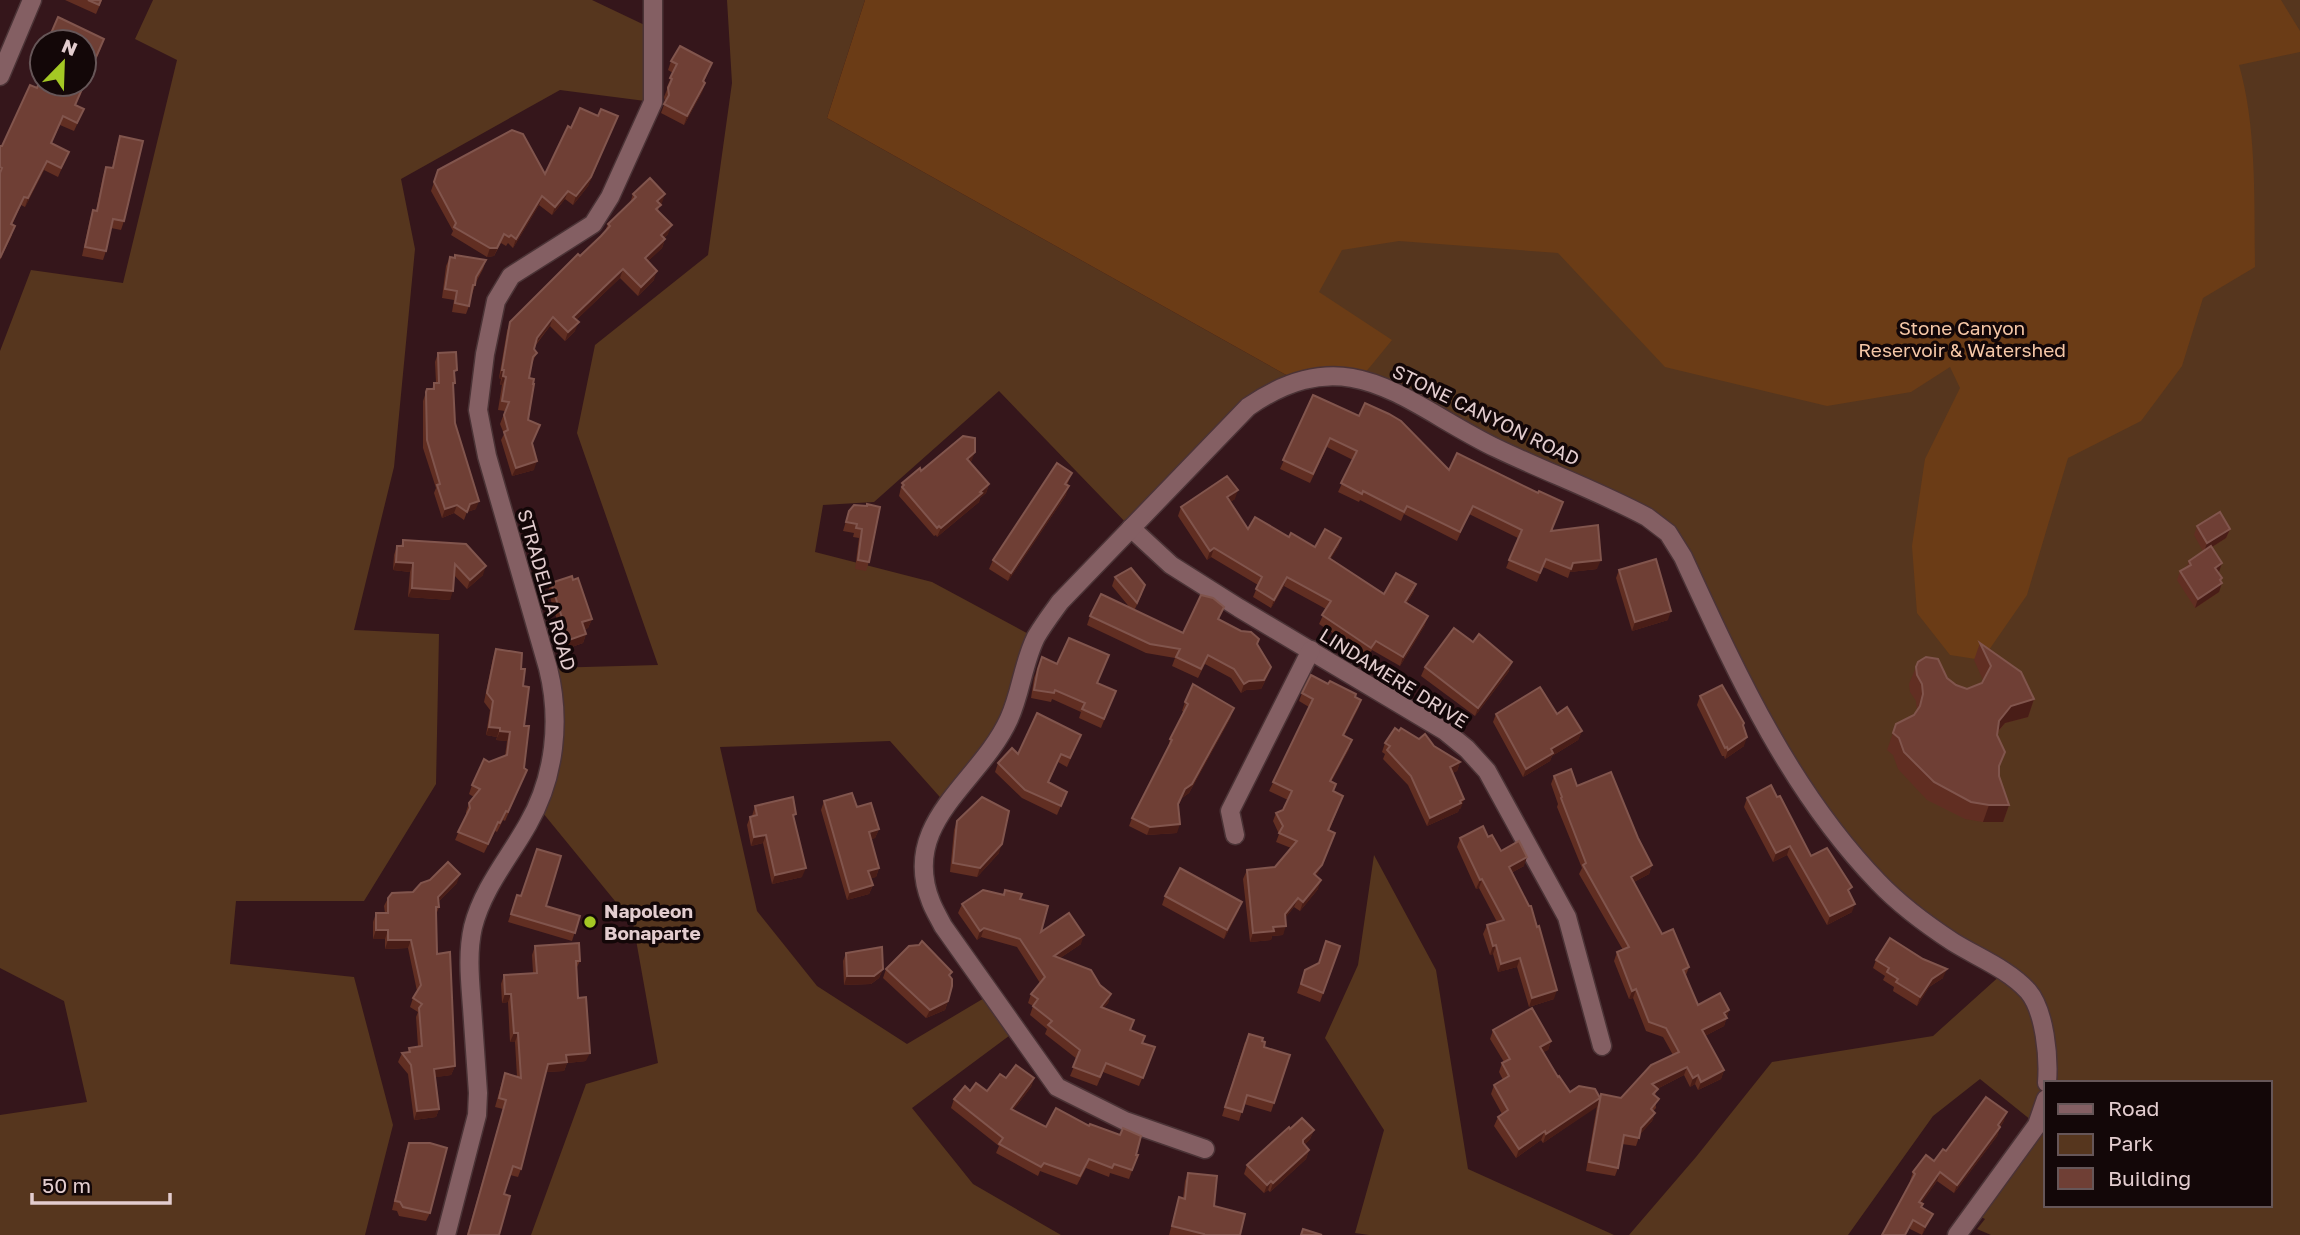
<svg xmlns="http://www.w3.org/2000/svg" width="2300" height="1235" font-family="'Golos Text',sans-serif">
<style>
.green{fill:#56361e;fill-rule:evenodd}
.forest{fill:#6b3c16}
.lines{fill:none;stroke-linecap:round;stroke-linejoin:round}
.minor-casing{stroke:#4b3336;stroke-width:21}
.minor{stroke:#845f63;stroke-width:18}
.wall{fill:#612e22}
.shaded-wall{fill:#491d17}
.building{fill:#6f3f35;stroke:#81554d;stroke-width:2}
.poi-dot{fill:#a4c824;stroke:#130708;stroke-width:2.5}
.labels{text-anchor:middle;stroke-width:7;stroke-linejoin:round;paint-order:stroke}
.park-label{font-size:19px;fill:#f5c7a7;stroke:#130708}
.street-label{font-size:19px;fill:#e3cdcf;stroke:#130708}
.poi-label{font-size:19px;font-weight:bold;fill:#e3cdcf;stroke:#130708;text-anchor:start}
</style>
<rect width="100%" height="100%" fill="#35161b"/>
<g class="green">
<polygon points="153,0 592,0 653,29 653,102 560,90 401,179 415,249 394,467 354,630 439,634 436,784 364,901 236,901 230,964 354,977 393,1125 365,1235 0,1235 0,1115 87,1102 64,1001 0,968 0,351 31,270 123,283 177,60 135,39"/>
<polygon points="727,0 865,0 827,118 1297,381 1270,392 1131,528 999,391 874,502 823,505 815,552 932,582 1036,638 1009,720 947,805 890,741 720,747 757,911 817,986 907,1044 991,994 1017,1030 912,1108 973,1184 1061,1235 531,1235 586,1084 658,1063 633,923 538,807 545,786 548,668 658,665 577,433 595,345 708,255 732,83"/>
<path d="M1007 0H2300V1235H1991L1977 1229 1985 1219 1973 1213 2037 1125 1980 1079 1933 1116 1848 1235H1629L1696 1157 1772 1062 1933 1036 2003 973 1951 941 1835 834 1668 533 1361 378 1370 366ZM2046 1083H2270V1205H2046Z"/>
<polygon points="1374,855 1436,970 1468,1169 1614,1235 1369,1235 1355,1233 1384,1130 1325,1038 1358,965"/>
</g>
<path class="forest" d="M865 0H2281L2300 31V52L2239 65C2257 128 2254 201 2255 267L2203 298 2182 366 2141 421 2068 458 2027 595 1982 660 1950 655 1917 613 1912 546 1925 459 1960 388 1950 367 1911 392 1827 406 1665 367 1558 253 1399 241 1342 250 1319 292 1392 340 1361 378 1297 381 827 118Z"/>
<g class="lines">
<defs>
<g id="minor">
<polyline points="0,76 32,0"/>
<polyline points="1131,528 1171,565 1239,608 1445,731 1467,749 1487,771 1567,917 1602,1046"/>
<polyline points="1235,835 1230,811 1311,650"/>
<path d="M1205 1149 1125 1121 1057 1087 943 926C939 918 934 910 931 902 899 822 980 783 1009 719 1021 693 1023 663 1036 637 1043 625 1052 613 1060 602L1248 407C1350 336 1405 404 1496 448 1546 472 1598 491 1647 517L1668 533 1683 557C1736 672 1789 790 1878 882 1899 904 1927 925 1953 942 1977 957 2008 969 2028 991 2045 1011 2049 1057 2047 1083"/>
<path d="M446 1235 477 1115 478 1093C476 1064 474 1036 472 1007 470 981 467 953 473 927 483 888 509 858 528 824 555 777 561 720 548 668L487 456 478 410 485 354 496 301 511 276 593 224 610 197 653 102V0"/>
<polyline points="1957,1235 2037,1125 2046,1099"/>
</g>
</defs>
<use href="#minor" class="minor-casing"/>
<use href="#minor" class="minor"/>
</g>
<g class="wall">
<polygon points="65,0 102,0 96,14"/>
<polygon points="58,17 101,48 75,106 80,118 74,131 60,125 51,144 69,152 58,177 44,170 25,207 21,205 12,225 12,235 0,260 0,146 2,146 37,88 84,42 47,42"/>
<polygon points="671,61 712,63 704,82 705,83 702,92 684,125 661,113 665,102 664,97 668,87 667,87 673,73 668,70"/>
<polygon points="614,125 588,186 573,205 565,199 552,215 539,205 513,248 508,243 506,246 501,243 494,256 487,257 451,235 453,231 431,191 438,170 545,174 571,128"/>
<polygon points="120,136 124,221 121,230 111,228 106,251 103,260 82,256 90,219 93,210 96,211 103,176 106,167 112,168 117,145"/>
<polygon points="633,194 662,203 660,204 658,211 668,234 664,238 665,239 662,248 648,261 654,280 638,296 620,278 576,320 575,331 565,341 550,326 535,346 534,349 537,353 532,363 529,378 528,420 532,444 534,470 512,476 501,440 504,434 500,424 505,411 498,410 502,385 500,385 501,379 499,378 507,331 510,322 605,231 608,224 630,203"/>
<polygon points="450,257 486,260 483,269 476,282 472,294 471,294 469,306 466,314 452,312 454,300 442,298 446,266"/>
<polygon points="438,353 455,377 455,383 453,388 455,423 476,509 467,512 464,520 454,513 442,518 434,493 436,488 423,448 423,401 427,389 432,389 434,383 436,383 435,362"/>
<polygon points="1313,395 1449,470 1560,511 1551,531 1597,569 1570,572 1568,578 1543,567 1537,582 1506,568 1518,538 1469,514 1457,541 1404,514 1401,521 1360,500 1359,502 1338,492 1353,460 1327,447 1310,483 1280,469"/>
<polygon points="972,460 970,462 989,484 986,493 980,498 979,502 937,537 936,535 934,536 899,496 902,483 921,471"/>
<polygon points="1072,473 1067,485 1066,495 1008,581 989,569 993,560"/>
<polygon points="1235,499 1230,502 1248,529 1289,537 1315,547 1341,538 1338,547 1330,559 1384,594 1416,584 1413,593 1407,603 1425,625 1400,666 1372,650 1368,656 1319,624 1326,609 1284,586 1271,608 1253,597 1258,585 1211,557 1207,560 1178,516 1181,507"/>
<polygon points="867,506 869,562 866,571 855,569 859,538 853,537 854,533 843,531 849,511"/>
<polygon points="2197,526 2230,529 2226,538 2212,547 2219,572 2218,572 2222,578 2219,592 2195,608 2177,580 2180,571 2186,568 2189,561 2203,551 2194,535"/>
<polygon points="403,540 483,575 467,589 454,575 450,600 408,597 410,572 393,570 394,555 397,546 401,546"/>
<polygon points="1619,570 1668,620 1632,631 1616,578"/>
<polygon points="1115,577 1142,594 1134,611 1183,633 1219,619 1257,644 1268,675 1261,689 1246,690 1241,693 1231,678 1205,664 1198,678 1172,666 1175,658 1146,653 1087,625 1090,616 1131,609 1112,586"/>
<polygon points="551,583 592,619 588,628 585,629 586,634 583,643 566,649 548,591"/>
<polygon points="1980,643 2034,699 2028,717 2005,723 1998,732 1999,776 2009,805 2003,822 1983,822 1965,819 1927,800 1898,769 1893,755 1887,750 1896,724 1914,715 1917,711 1916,701 1910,692 1909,684 1916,667 1947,678 1956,685 1967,689 1982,683 1983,680 1974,660"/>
<polygon points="496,649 521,669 523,686 524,768 527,770 505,821 503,820 497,832 495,831 484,853 455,840 466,815 466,812 469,803 474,797 469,794 472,785 505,756 507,741 496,740 497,737 486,735 490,710 484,702 493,658"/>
<polygon points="1109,655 1097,683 1116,691 1101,728 1079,718 1081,712 1052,699 1051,702 1031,698 1034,678 1042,657 1057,664"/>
<polygon points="1425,667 1509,671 1475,716 1421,676"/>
<polygon points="1302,693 1355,697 1361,700 1358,709 1344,736 1349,749 1331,782 1334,791 1343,796 1329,831 1335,833 1316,876 1318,889 1300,911 1294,907 1285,918 1283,935 1272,936 1271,940 1250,942 1243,879 1247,870 1275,867 1291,848 1276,842 1279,834 1273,821 1276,813 1283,810 1288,800 1269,791 1309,707 1299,701"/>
<polygon points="1700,696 1744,723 1743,726 1744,746 1725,759 1724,756 1722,756 1697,705"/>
<polygon points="1185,702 1231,717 1189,793 1182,798 1178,806 1177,833 1147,835 1129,826 1132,818 1168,749 1170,739 1184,712 1182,711"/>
<polygon points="1496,714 1557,714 1582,731 1578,740 1552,756 1550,761 1523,777 1493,722"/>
<polygon points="1399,731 1434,746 1460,762 1457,771 1452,773 1461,808 1459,809 1458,812 1427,826 1408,785 1383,759 1385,754 1382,752 1385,743"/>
<polygon points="1077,744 1067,767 1058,762 1048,783 1067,792 1057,815 1022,798 995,772 998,763 1018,754"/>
<polygon points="1554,776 1577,786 1638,838 1652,865 1649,874 1634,882 1662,934 1689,967 1686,975 1698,1005 1729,1010 1724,1026 1705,1036 1724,1070 1721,1079 1698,1090 1695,1084 1690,1087 1684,1075 1657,1089 1655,1096 1656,1108 1653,1111 1655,1113 1652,1121 1640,1134 1636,1146 1622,1144 1618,1168 1615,1176 1586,1171 1597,1106 1543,1143 1541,1140 1516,1158 1494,1126 1498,1117 1502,1114 1491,1094 1494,1085 1503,1080 1499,1072 1502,1063 1504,1062 1490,1039 1493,1030 1551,1041 1548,1050 1543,1052 1558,1077 1570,1092 1599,1097 1601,1094 1621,1098 1673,1055 1663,1037 1646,1031 1633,998 1629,999 1614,961 1617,952 1623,950 1579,874 1582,868 1557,807 1558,804 1551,784"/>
<polygon points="1747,798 1811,856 1850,894 1852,912 1827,925 1787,855 1773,862 1744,807"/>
<polygon points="824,801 857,807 879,829 875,838 871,839 879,868 876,877 871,878 873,885 869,894 847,900 821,810"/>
<polygon points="755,806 794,820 802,877 772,884 763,843 751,846 747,825 750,817 752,816"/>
<polygon points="957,821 999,853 977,877 950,872 954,830"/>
<polygon points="1488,837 1501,851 1524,866 1511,873 1554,999 1529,1007 1517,967 1498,972 1493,954 1490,955 1483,934 1487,925 1497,922 1479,888 1476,889 1457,847 1460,838"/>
<polygon points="457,883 438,902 439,907 436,915 437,954 455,1066 451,1075 435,1077 439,1109 436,1117 414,1120 408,1074 398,1062 402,1053 408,1052 409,1048 418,1047 416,1017 418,1012 410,1007 413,998 417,991 408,948 385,949 385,939 373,939 373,922 376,913 385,913 384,906 388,898"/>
<polygon points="517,895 546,906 580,916 572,941 508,922"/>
<polygon points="1165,896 1239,910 1224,939 1162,905"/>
<polygon points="1020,899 1041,932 1081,944 1060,958 1100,985 1111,994 1108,1003 1103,1008 1131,1030 1142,1043 1155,1047 1139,1086 1103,1072 1097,1086 1070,1076 1077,1059 1045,1034 1047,1029 1030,1015 1033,1006 1028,1003 1031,994 1040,983 1017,947 981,937 977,940 958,913 962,904"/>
<polygon points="535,946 580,961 576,969 578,998 586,1061 567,1063 564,1071 546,1072 521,1169 518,1177 510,1175 504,1194 499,1235 467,1235 503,1109 495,1107 502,1082 505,1073 517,1077 515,1042 510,1042 508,1002 502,1003 501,984 504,975 533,973 532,955"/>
<polygon points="1340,946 1320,1002 1297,993 1305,970 1319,963"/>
<polygon points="846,953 883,969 879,978 871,984 844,985 843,961"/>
<polygon points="1876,960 1943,978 1929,987 1917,1006 1893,991 1894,987 1883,980 1885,976 1873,968"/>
<polygon points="886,969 950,977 948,1001 945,1010 926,1018 883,978"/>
<polygon points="1262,1041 1264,1047 1290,1055 1271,1112 1244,1104 1239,1121 1222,1116 1245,1042"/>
<polygon points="1006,1078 1034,1078 1031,1087 1013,1110 1046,1127 1138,1155 1129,1179 1110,1173 1109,1177 1086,1168 1077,1185 1040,1171 1038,1176 996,1153 999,1146 951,1108 954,1099 970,1091 987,1091"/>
<polygon points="2004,1121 2000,1127 1997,1136 1954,1193 1937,1181 1921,1203 1922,1207 1933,1214 1929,1222 1922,1235 1910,1229 1911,1181 1910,1181 1913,1172 1934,1161 1946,1151"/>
<polygon points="1290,1129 1314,1130 1310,1139 1304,1145 1309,1150 1306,1159 1270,1192 1268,1190 1264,1193 1244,1174 1247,1165"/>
<polygon points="409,1143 430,1213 426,1221 399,1216 397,1211 392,1210 406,1152"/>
<polygon points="1188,1173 1214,1206 1240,1235 1169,1235 1179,1197 1183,1198 1185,1181"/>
</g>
<g class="shaded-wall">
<polygon points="705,83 702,92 684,125 687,116"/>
<polygon points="618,116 588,186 573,205 576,196"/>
<polygon points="47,161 44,170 25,207 28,198"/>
<polygon points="568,191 565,199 552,215 555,207"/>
<polygon points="665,194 662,203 654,210 657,201"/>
<polygon points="542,196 539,205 513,248 516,239"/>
<polygon points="672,225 668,234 658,244 661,235"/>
<polygon points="504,234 494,256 487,257 490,248"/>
<polygon points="665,239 662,248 642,267 645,258"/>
<polygon points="623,269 620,278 570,326 573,317"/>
<polygon points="657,271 654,280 638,296 641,287"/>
<polygon points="553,317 550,326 533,347 537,338"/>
<polygon points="579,322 575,331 565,341 568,332"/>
<polygon points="502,370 504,370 501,379 499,378"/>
<polygon points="503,376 506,377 502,385 500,385"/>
<polygon points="975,452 972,460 964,467 967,459"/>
<polygon points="537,461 534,470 512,476 516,468"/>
<polygon points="989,484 986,493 980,498 979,502 937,537 941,528"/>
<polygon points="1069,486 1066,495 1008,581 1011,573"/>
<polygon points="1238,490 1235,499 1224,506 1227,497"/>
<polygon points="479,501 476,509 467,512 464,520 470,504"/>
<polygon points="457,505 454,513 442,518 445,509"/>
<polygon points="2230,529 2226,538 2204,552 2207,543"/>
<polygon points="1341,538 1338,547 1326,567 1329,558"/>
<polygon points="1214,548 1211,557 1207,560 1210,551"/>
<polygon points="1601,560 1597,569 1570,572 1568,578 1573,563"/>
<polygon points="396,562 413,563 410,572 393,570"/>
<polygon points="2222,563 2219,572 2212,576 2215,568"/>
<polygon points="486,566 483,575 467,589 470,580"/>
<polygon points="1287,577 1284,586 1271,608 1274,600"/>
<polygon points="2222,578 2219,585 2222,583 2219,592 2195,608 2198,599"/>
<polygon points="1416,584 1413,593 1402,611 1405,602"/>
<polygon points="412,588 453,591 450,600 408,597"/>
<polygon points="1671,611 1668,620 1632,631 1635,622"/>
<polygon points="1428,616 1425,625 1400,666 1403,657"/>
<polygon points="592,619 588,628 579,631 582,622"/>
<polygon points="586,634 583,643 566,649 569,640"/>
<polygon points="1512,662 1509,671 1475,716 1478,708"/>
<polygon points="1271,667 1268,675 1261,689 1246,690 1241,693 1244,684"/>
<polygon points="2034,699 2028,717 2005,723 1992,738 1999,721 2011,706"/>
<polygon points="1361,700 1358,709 1339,744 1343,735"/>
<polygon points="1234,708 1231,717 1189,793 1182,798 1175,813 1185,789"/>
<polygon points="489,727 500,728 497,737 486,735"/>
<polygon points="500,731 510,732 507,741 496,740"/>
<polygon points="1582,731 1578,740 1552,756 1550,761 1523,777 1526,769 1551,749"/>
<polygon points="1747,737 1744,746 1725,759 1728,750"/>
<polygon points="1352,740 1349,749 1327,790 1330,781"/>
<polygon points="1460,762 1457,771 1446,776 1450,767"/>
<polygon points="1464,799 1461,808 1459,809 1458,812 1427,826 1430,818"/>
<polygon points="1989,805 2009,805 2003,822 1983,822"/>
<polygon points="1180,824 1177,833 1147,835 1150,827"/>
<polygon points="879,829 875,838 866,841 869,832"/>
<polygon points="1335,833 1318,873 1311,883 1314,874"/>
<polygon points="766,835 763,843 751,846 754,837"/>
<polygon points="1002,844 999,853 977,877 980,868"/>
<polygon points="1790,846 1787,855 1773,862 1776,853"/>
<polygon points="1527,857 1524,866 1505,876 1509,867"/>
<polygon points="1652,865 1649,874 1628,885 1631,877"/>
<polygon points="806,868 802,877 772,884 775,875"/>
<polygon points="879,868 876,877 865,880 868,871"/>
<polygon points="460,874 457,883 435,905 438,897"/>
<polygon points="1482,879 1479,888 1476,889 1480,880"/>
<polygon points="1321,880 1318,889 1300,911 1303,902"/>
<polygon points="873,885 869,894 847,900 850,892"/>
<polygon points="1298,898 1294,907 1282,922 1285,914"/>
<polygon points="1242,902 1239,910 1224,939 1227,930"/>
<polygon points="1855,904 1852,912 1827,925 1830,916"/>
<polygon points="1286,926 1283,935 1272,936 1271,940 1250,942 1253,933 1273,927"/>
<polygon points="984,928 981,937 977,940 980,931"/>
<polygon points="376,930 388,930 385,939 373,939"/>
<polygon points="1084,935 1081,944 1051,964 1054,956"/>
<polygon points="388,940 411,940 408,948 385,949"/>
<polygon points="1496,945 1493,954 1490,955 1493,946"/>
<polygon points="1520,958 1517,967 1498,972 1501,964"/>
<polygon points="883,969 879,978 871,984 844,985 847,976"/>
<polygon points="1947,969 1943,978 1929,987 1917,1006 1920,997 1932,979"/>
<polygon points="1636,989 1633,998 1629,999 1632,991"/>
<polygon points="1557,990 1554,999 1529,1007 1532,998"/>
<polygon points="505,994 511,994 508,1002 502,1003"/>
<polygon points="1111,994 1108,1003 1097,1016 1101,1007"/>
<polygon points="948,1001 945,1010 926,1018 930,1010"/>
<polygon points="1729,1010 1724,1026 1699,1039 1702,1030 1724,1013"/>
<polygon points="514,1033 518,1033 515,1042 510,1042"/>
<polygon points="1551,1041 1548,1050 1537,1056 1540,1047"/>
<polygon points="590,1053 586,1061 567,1063 564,1071 545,1072 548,1064 566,1055"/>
<polygon points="455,1066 451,1075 431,1078 434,1069"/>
<polygon points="1687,1067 1684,1075 1649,1093 1652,1084"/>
<polygon points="1724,1070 1721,1079 1698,1090 1701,1082"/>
<polygon points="1698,1075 1695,1084 1690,1087 1693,1078"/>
<polygon points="1034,1078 1031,1087 1008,1117 1011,1109"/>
<polygon points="1600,1098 1597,1107 1543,1143 1546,1134"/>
<polygon points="439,1109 436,1117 414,1120 417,1111"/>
<polygon points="2007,1112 2004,1121 1994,1134 1998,1125"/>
<polygon points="1655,1113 1652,1121 1638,1137 1641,1128"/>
<polygon points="2000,1127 1997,1136 1954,1193 1957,1185"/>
<polygon points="1314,1130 1310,1139 1300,1149 1303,1140"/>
<polygon points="1545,1131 1541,1140 1516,1158 1519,1149"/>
<polygon points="1309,1150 1306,1159 1270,1192 1273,1183"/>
<polygon points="1940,1172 1937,1181 1916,1211 1919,1202"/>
<polygon points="1271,1181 1268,1190 1264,1193 1267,1185"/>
<polygon points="1933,1214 1929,1222 1922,1235 1925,1227"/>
</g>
<g class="building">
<polygon points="88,0 101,0 99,5"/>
<polygon points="58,17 104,39 75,105 84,109 77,123 63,116 51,143 69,152 61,168 47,161 28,198 24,197 11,224 15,226 0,258 0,173 2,168 0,167 0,146 2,146 30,85 37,88 42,76 42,84 84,84 84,42 54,42 55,40 49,38"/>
<polygon points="680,46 712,63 703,81 705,83 687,116 664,104 669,95 668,88 672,79 670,78 677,64 671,61"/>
<polygon points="580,108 598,116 601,109 618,116 591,177 576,196 568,191 555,207 542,196 516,239 511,235 509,237 504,234 497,248 490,248 454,227 456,223 434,182 438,170 512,130 523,134 545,174 568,126 571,128"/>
<polygon points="120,136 143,141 124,221 113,219 106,251 85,247 93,210 97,211 106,167 113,168"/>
<polygon points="650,178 665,194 657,201 661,205 656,209 672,225 661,235 665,239 645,258 657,271 641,287 623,269 573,317 579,322 568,332 553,317 537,338 534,349 537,353 533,357 529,378 534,379 533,384 534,384 528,420 540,425 532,443 537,461 516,468 504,432 508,430 504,415 509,402 502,401 506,377 503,376 504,370 502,370 510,322 578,254 580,256 601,236 610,226 608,224 636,197 633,194"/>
<polygon points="455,255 486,260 476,277 475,285 473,285 469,306 455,303 457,291 445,289 450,257 455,258"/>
<polygon points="456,352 457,370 454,371 455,383 453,383 455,423 479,501 470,504 467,512 457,505 445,509 437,485 440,484 427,440 426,392 427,389 434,389 434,383 439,383 438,353"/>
<polygon points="1313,395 1359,416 1365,403 1389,414 1401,421 1449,470 1457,453 1538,493 1539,491 1563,502 1551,531 1598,525 1601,560 1573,563 1571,569 1546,559 1540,573 1509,560 1522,530 1473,506 1460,532 1407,506 1404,512 1363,491 1362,494 1341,483 1357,451 1330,438 1313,474 1283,460"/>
<polygon points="963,436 975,438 975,452 967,459 989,484 980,492 982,493 941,528 939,526 937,528 902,487 904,485 902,483 920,468 921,471"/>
<polygon points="1057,463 1072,473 1065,484 1069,486 1011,573 993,560"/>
<polygon points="1227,476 1238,490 1227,497 1248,529 1255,517 1289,537 1291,533 1315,547 1325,529 1341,538 1329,558 1384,594 1396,573 1416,584 1405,602 1428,616 1403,657 1376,641 1371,648 1322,615 1331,601 1287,577 1274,600 1256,589 1262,577 1214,548 1210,551 1181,507"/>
<polygon points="867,504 880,507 869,562 858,560 862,529 856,528 857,524 846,522 849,511 854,505 867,506"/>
<polygon points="2220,512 2230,529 2207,543 2197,526"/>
<polygon points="403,540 466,544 486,566 470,580 455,564 453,591 412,588 413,563 396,562 397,546 403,546"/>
<polygon points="2211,546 2222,563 2215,568 2222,578 2220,580 2222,583 2198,599 2180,571 2191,565 2189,561"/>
<polygon points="1656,559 1671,611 1635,622 1619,570"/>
<polygon points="1131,568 1145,585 1137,603 1115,577"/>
<polygon points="572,576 573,580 578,578 592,619 582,622 586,634 569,640 551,583"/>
<polygon points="1101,594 1183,633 1201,595 1213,598 1224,607 1218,619 1241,631 1251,632 1259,639 1257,644 1271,667 1264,680 1249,681 1244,684 1234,669 1208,655 1201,669 1176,657 1180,649 1150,644 1090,616"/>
<polygon points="1454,628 1473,642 1479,634 1512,662 1478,708 1425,667"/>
<polygon points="1069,638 1109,655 1097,683 1116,691 1104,719 1082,709 1085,703 1055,690 1054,693 1034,690 1038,669 1042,657 1057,664"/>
<polygon points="1980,643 2021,672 2034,699 2011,706 1999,721 1997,735 2005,752 1999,766 1999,776 2009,805 1989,805 1971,802 1934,782 1904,752 1899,738 1893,733 1896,724 1914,715 1920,706 1923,694 1922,684 1917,675 1916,667 1918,662 1926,657 1938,659 1947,678 1956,685 1967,689 1982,683 1991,666"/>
<polygon points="496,649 522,653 521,669 525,669 523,686 529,687 524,726 529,726 524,768 527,770 508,812 506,811 500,823 498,822 488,844 458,832 470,808 469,803 480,789 472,785 484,759 489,762 507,755 510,732 500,731 500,728 489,727 493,701 487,693"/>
<polygon points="1311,675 1328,684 1330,681 1356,694 1355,697 1361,700 1343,735 1352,740 1330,781 1336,784 1333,791 1343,796 1328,830 1335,833 1322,865 1314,874 1321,880 1303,902 1298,898 1285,914 1286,926 1273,927 1274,931 1253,933 1247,870 1275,867 1297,841 1279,833 1283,826 1276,813 1283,810 1292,791 1273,782 1313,699 1302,693"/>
<polygon points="1193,684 1234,708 1192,784 1185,789 1178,804 1180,824 1150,827 1132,818 1172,740 1170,739 1188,704 1185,702"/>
<polygon points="1722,685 1744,723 1743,725 1747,737 1728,750 1727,747 1725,748 1700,696"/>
<polygon points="1540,687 1557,714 1567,707 1582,731 1551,749 1553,753 1526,769 1496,714"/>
<polygon points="1037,713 1081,735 1070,758 1061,754 1048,782 1067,792 1061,806 1025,790 998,763 1012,748 1018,754"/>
<polygon points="1395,728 1399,731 1401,728 1419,739 1425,734 1434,746 1460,762 1450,767 1464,799 1460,801 1461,803 1430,818 1411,776 1387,750 1390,746 1385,743"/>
<polygon points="1571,769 1577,786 1611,772 1638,838 1652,865 1631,877 1662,934 1673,929 1689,967 1683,970 1698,1005 1720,993 1729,1010 1724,1013 1727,1018 1702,1030 1724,1070 1701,1082 1698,1075 1693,1078 1687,1067 1652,1084 1658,1089 1653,1094 1659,1099 1651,1109 1655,1113 1641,1128 1639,1138 1624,1135 1618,1168 1589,1162 1601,1094 1621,1098 1651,1065 1679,1052 1666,1028 1649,1022 1636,989 1632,991 1617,952 1629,947 1583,865 1586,863 1561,798 1562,797 1554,776"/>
<polygon points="1771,785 1777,797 1780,796 1811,856 1827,848 1852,887 1848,890 1855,904 1830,916 1790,846 1776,853 1747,798"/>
<polygon points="852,793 857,807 871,803 879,829 869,832 879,868 868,871 873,885 850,892 824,801"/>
<polygon points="793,797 796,814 793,815 806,868 775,875 766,835 754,837 750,817 757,815 755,806"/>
<polygon points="982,797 1009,811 1002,844 980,868 953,863 957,821"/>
<polygon points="1483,826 1488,837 1492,835 1501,851 1519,841 1527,857 1509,867 1529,906 1531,906 1537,927 1539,926 1557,990 1532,998 1520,958 1501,964 1496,945 1493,946 1487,925 1504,920 1482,879 1480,880 1460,838"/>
<polygon points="537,849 561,856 546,906 580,916 575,933 511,914 517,895 521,896"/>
<polygon points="448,862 460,874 438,897 439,907 436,907 436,911 437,954 450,952 455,1066 434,1069 439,1109 417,1111 411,1065 402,1053 410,1052 409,1048 422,1046 419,1008 422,1004 413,998 421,985 411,940 388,940 388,930 376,930 376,913 388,913 388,898 392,893 413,892 421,883 430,880"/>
<polygon points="1180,868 1242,902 1227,930 1165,896"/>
<polygon points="983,890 1004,895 1005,890 1022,894 1020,899 1048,906 1041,932 1069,913 1084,935 1054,956 1091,970 1100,985 1111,994 1101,1007 1134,1020 1130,1030 1145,1036 1142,1043 1155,1047 1143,1078 1106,1063 1100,1077 1073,1067 1080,1050 1048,1025 1052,1021 1033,1006 1038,999 1031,994 1045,977 1020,939 984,928 980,931 962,904"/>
<polygon points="1890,938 1923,959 1947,969 1932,979 1920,997 1896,982 1898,979 1887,972 1889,968 1876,960"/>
<polygon points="922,941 952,972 949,975 952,979 952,986 948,1001 930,1010 886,969 909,946 919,945"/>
<polygon points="1326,941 1340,946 1323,993 1301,984 1305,970 1319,963"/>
<polygon points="579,943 580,961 576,961 578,998 586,997 590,1053 566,1055 567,1062 548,1064 521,1169 513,1166 504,1194 510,1196 499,1235 468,1235 506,1100 499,1098 505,1073 521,1078 518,1033 514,1033 511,994 505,994 504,975 537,973 535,946"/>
<polygon points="882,947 883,969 874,976 847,976 846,953"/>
<polygon points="1532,1008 1551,1041 1540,1047 1558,1077 1559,1076 1570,1092 1579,1086 1595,1089 1600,1098 1546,1134 1545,1131 1519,1149 1498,1117 1508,1110 1494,1085 1509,1076 1502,1063 1510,1059 1493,1030"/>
<polygon points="1249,1034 1263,1038 1262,1041 1265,1042 1264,1047 1290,1055 1274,1103 1247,1095 1242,1112 1225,1107"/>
<polygon points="1016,1065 1034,1078 1011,1109 1046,1127 1056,1108 1089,1126 1090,1124 1120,1135 1123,1128 1141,1136 1136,1155 1138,1155 1132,1170 1114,1164 1112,1168 1089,1159 1080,1176 1044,1163 1041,1167 999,1144 1003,1138 954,1099 965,1086 970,1091 976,1083 987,1091 1000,1074 1006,1078"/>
<polygon points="1986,1097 2007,1112 1998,1125 2000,1127 1957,1185 1940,1172 1919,1202 1923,1204 1921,1207 1933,1214 1925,1227 1913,1220 1905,1235 1882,1235 1915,1174 1913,1172 1926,1155 1934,1161 1943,1149 1946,1151"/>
<polygon points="1302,1118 1314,1130 1303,1140 1303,1143 1309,1150 1273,1183 1271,1181 1267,1185 1247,1165 1289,1127 1290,1129"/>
<polygon points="409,1143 430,1143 447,1148 430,1213 403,1207 400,1202 395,1201"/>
<polygon points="1188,1173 1217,1176 1214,1206 1245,1214 1240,1235 1204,1235 1204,1234 1172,1226 1179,1197 1185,1199"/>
<polygon points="1303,1229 1322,1235 1301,1235"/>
</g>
<circle class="poi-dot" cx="590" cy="922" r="7"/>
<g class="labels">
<g class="park-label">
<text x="1962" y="335">Stone Canyon<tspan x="1962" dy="22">Reservoir &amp; Watershed</tspan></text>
</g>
<g class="street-label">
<text transform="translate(1486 415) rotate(26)" y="7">STONE CANYON ROAD</text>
<text transform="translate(547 590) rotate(74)" y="7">STRADELLA ROAD</text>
<text transform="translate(1394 678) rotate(32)" y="7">LINDAMERE DRIVE</text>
</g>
<g class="poi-label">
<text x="604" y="918">Napoleon<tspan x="604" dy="22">Bonaparte</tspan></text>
</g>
</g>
<rect x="2044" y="1081" width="228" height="126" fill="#130708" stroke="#665658" stroke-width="2"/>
<rect x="2058" y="1104" width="35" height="10" fill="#845f63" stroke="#665658" stroke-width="2"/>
<text x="2108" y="1116" font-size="21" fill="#e3cdcf">Road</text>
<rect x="2058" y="1134" width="35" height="21" fill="#56361e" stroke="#665658" stroke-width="2"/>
<text x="2108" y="1151" font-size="21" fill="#e3cdcf">Park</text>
<rect x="2058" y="1168" width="35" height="21" fill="#6f3f35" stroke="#665658" stroke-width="2"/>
<text x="2108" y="1186" font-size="21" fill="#e3cdcf">Building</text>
<g transform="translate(63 63) rotate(23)"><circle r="33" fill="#130708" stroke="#665658" stroke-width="2"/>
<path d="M0-5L12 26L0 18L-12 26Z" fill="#a4c824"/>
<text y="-10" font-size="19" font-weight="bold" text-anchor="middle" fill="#e3cdcf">N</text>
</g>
<path d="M32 1193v10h138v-10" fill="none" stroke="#e3cdcf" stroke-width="3.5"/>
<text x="42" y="1193" font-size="21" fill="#e3cdcf" stroke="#130708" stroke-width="5" paint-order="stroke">50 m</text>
</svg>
